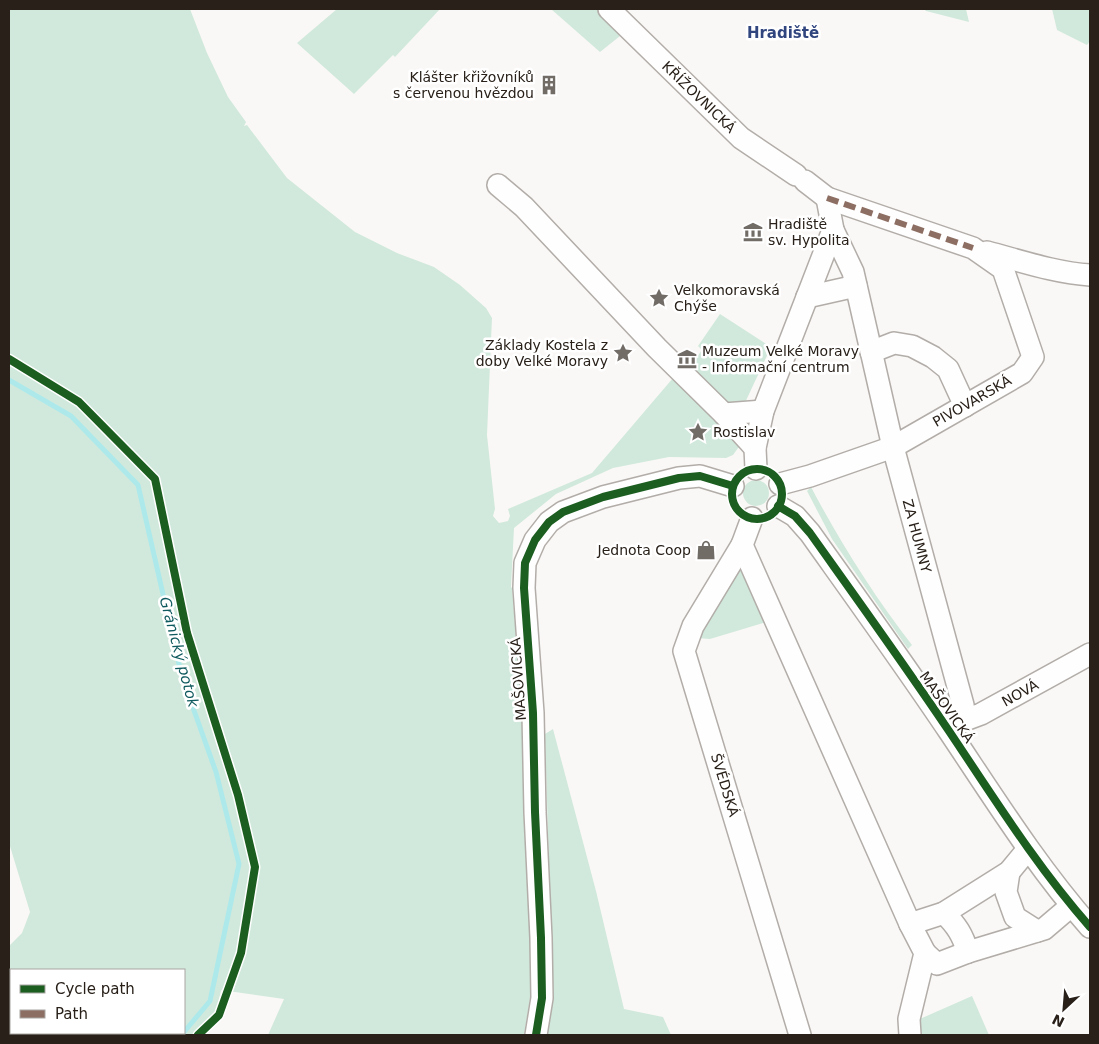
<svg xmlns="http://www.w3.org/2000/svg" width="1099" height="1044" font-family="'DejaVu Sans',sans-serif">
<style>
.green{fill:#d1e9dc;fill-rule:evenodd}
.lines{fill:none;stroke-linecap:round;stroke-linejoin:round}
.stream{stroke:#ade9eb;stroke-width:5}
.minor-casing{stroke:#b2ada8;stroke-width:24}
.minor{stroke:#fefefe;stroke-width:21}
.quiet{stroke:#8d6e63;stroke-width:6;stroke-dasharray:12 6;stroke-linecap:butt}
.cycleway-casing{stroke:#fff;stroke-width:11}
.cycleway{stroke:#1b5e20;stroke-width:8}
.labels{text-anchor:middle;stroke-width:5;stroke-linejoin:round;paint-order:stroke}
.poi-label{font-size:14px;fill:#282019;stroke:#fff;text-anchor:start}
.street-label{font-size:14px;fill:#282019;stroke:#fff}
.neighbourhood-label{font-size:15px;font-weight:bold;fill:#31467f;stroke:#fff}
.water-label{font-size:15px;font-style:italic;fill:#0f5a5e;stroke:#fff}
</style>
<rect width="100%" height="100%" fill="#faf8f6"/>
<g class="green">
<path d="M9 9H190L207 53 228 97 246 122 244 126 247 125 287 178 355 232 397 253 434 267 460 285 486 308 492 318 487 435 495 509 493 516 499 523 508 521 510 516 508 509 592 473 673 378 741 444 733 455 726 458 669 457 613 468 556 494 514 528 511 587 512 588 522 713 524 813 530 938V998L524 1035H268L284 999 221 990 217 1010 206 1035H9V946L22 933 30 912 9 843ZM11 970H184V1033H11Z"/>
<polygon points="337,9 440,9 395,57 393,55 354,94 297,43"/>
<polygon points="551,9 599,9 620,36 600,52"/>
<polygon points="924,9 966,9 969,22 926,11"/>
<polygon points="1052,9 1090,9 1090,41 1087,45 1057,30"/>
<polygon points="720,314 771,347 743,407 722,403 689,368 702,350 698,346"/>
<circle cx="756" cy="493" r="13"/>
<path d="M811 487C840 542 874 596 912 645L908 649 832 539 807 491Z"/>
<polygon points="742,570 773,620 710,639 697,638 735,573"/>
<polygon points="553,729 596,891 624,1009 663,1017 671,1035 547,1035 553,999 545,734"/>
<polygon points="972,996 989,1035 918,1035 913,1022"/>
</g>
<g class="lines">
<polyline class="stream" points="9,380 71,416 138,485 182,677 216,772 239,864 210,1001 184,1032"/>
<defs>
<g id="minor">
<polyline points="609,9 741,138 796,175"/>
<polyline points="498,185 524,207 657,348 724,414 763,411"/>
<polyline points="833,230 853,272 893,447 963,705 965,720"/>
<path d="M987 252C1021 261 1056 273 1090 275"/>
<polyline points="807,297 856,286"/>
<polyline points="871,352 894,343 912,346 933,357 948,369 965,406"/>
<polyline points="724,414 755,448"/>
<polyline points="756,469 755,448 763,411 833,230 827,198"/>
<polyline points="780,484 810,476 893,447 1022,373 1033,357 1003,269 973,248 827,198 805,181"/>
<path d="M778 506 795 516 810 533C857 599 904 664 949 731 994 798 1037 867 1090 927"/>
<polyline points="752,518 742,545 910,924 925,953 909,1019 910,1035"/>
<polyline points="742,545 693,626 684,651 800,1035"/>
<polyline points="954,727 965,720 981,714 1090,654"/>
<polyline points="1009,872 1006,892 1015,917 1037,931"/>
<path d="M944 913C957 926 962 934 968 952"/>
<polyline points="910,924 944,913 1009,872 1028,849"/>
<polyline points="925,953 937,964 968,952 1044,929 1071,906"/>
<polyline points="536,1035 542,998 541,938 535,812 533,713 524,588 525,563 535,540 549,522 563,512 603,497 679,478 700,476 733,486"/>
</g>
</defs>
<use href="#minor" class="minor-casing"/>
<use href="#minor" class="minor"/>
<polyline class="quiet" points="827,198 973,248"/>
<defs>
<g id="cycleway">
<polyline points="9,359 79,402 155,479 187,633 238,795 255,867 241,953 219,1015 198,1035"/>
<circle cx="757" cy="494" r="25"/>
<path d="M778 506 795 516 810 533C857 599 904 664 949 731 994 798 1037 867 1090 927"/>
<polyline points="536,1035 542,998 541,938 535,812 533,713 524,588 525,563 535,540 549,522 563,512 603,497 679,478 700,476 733,486"/>
</g>
</defs>
<use href="#cycleway" class="cycleway-casing"/>
<use href="#cycleway" class="cycleway"/>
</g>
<defs>
<symbol id="building-bare" viewBox="-9 -9 18 18"><path d="M-4-6H4V6H1V3H-1V6H-4ZM-2.5-4.3h1.7v1.8h-1.7ZM.8-4.3h1.7v1.8H.8ZM-2.5-1h1.7V.8h-1.7ZM.8-1h1.7V.8H.8Z" fill="#726c66" stroke="#fff" stroke-width="2.5" paint-order="stroke"/></symbol>
<symbol id="museum-bare" viewBox="-9 -9 18 18"><path d="M0-6L6-3V-2H-6V-3ZM-5-1h2V3h-2ZM-1-1h2V3h-2ZM3-1h2V3H3ZM-6 4H6V6H-6Z" fill="#726c66" stroke="#fff" stroke-width="2.5" paint-order="stroke"/></symbol>
<symbol id="sight-bare" viewBox="-9 -9 18 18"><path d="M0-6L1.8-2.2L6-1.7L2.9 1.2L3.7 5.4L0 3.3L-3.7 5.4L-2.9 1.2L-6-1.7L-1.8-2.2Z" fill="#726c66" stroke="#fff" stroke-width="2.5" paint-order="stroke"/></symbol>
<symbol id="shop-bare" viewBox="-9 -9 18 18"><path d="M-5-2.5h2.3a2.7 3.5 0 0 1 5.4 0H5L5.5 6h-11ZM-1.5-2.5h3a1.5 2.3 0 0 0-3 0Z" fill="#726c66" stroke="#fff" stroke-width="2.5" paint-order="stroke"/></symbol>
</defs>
<g fill-rule="evenodd">
<use href="#building-bare" x="535" y="71" width="28" height="28"/>
<use href="#museum-bare" x="739" y="218" width="28" height="28"/>
<use href="#sight-bare" x="645" y="284" width="28" height="28"/>
<use href="#sight-bare" x="609" y="339" width="28" height="28"/>
<use href="#museum-bare" x="673" y="345" width="28" height="28"/>
<use href="#sight-bare" x="684" y="418" width="28" height="28"/>
<use href="#shop-bare" x="692" y="536" width="28" height="28"/>
</g>
<g class="labels">
<g class="poi-label">
<text x="534" y="82" text-anchor="end">Klášter křižovníků<tspan x="534" dy="16">s červenou hvězdou</tspan></text>
<text x="768" y="229">Hradiště<tspan x="768" dy="16">sv. Hypolita</tspan></text>
<text x="674" y="295">Velkomoravská<tspan x="674" dy="16">Chýše</tspan></text>
<text x="608" y="350" text-anchor="end">Základy Kostela z<tspan x="608" dy="16">doby Velké Moravy</tspan></text>
<text x="702" y="356">Muzeum Velké Moravy<tspan x="702" dy="16">- Informační centrum</tspan></text>
<text x="713" y="437">Rostislav</text>
<text x="691" y="555" text-anchor="end">Jednota Coop</text>
</g>
<g class="street-label">
<text transform="translate(699 97) rotate(44)" y="5">KŘÍŽOVNICKÁ</text>
<text transform="translate(972 401) rotate(-30)" y="5">PIVOVARSKÁ</text>
<text transform="translate(917 536) rotate(75)" y="5">ZA HUMNY</text>
<text transform="translate(518 679) rotate(-94)" y="5">MAŠOVICKÁ</text>
<text transform="translate(1020 693) rotate(-29)" y="5">NOVÁ</text>
<text transform="translate(947 707) rotate(55)" y="5">MAŠOVICKÁ</text>
<text transform="translate(725 785) rotate(73)" y="5">ŠVÉDSKÁ</text>
</g>
<g class="neighbourhood-label">
<text x="783" y="38">Hradiště</text>
</g>
<g class="water-label">
<text transform="translate(179 652) rotate(75)" y="5">Gránický potok</text>
</g>
</g>
<rect width="1099" height="1044" fill="none" stroke="#282019" stroke-width="20"/>
<rect x="10" y="969" width="175" height="65" fill="#ffffff" stroke="#a9a6a3"/>
<rect x="20" y="985" width="25" height="8" fill="#1b5e20" stroke="#a9a6a3"/>
<text x="55" y="994" font-size="15" fill="#282019">Cycle path</text>
<rect x="20" y="1010" width="25" height="8" fill="#8d6e63" stroke="#a9a6a3"/>
<text x="55" y="1019" font-size="15" fill="#282019">Path</text>
<g transform="translate(1064 1009) rotate(206)" stroke="#ffffff" stroke-width="4" paint-order="stroke">
<path d="M0-4L9 19L0 12L-9 19Z" fill="#282019"/>
<text y="-8" font-size="14" font-weight="bold" text-anchor="middle" fill="#282019">N</text>
</g>
</svg>
